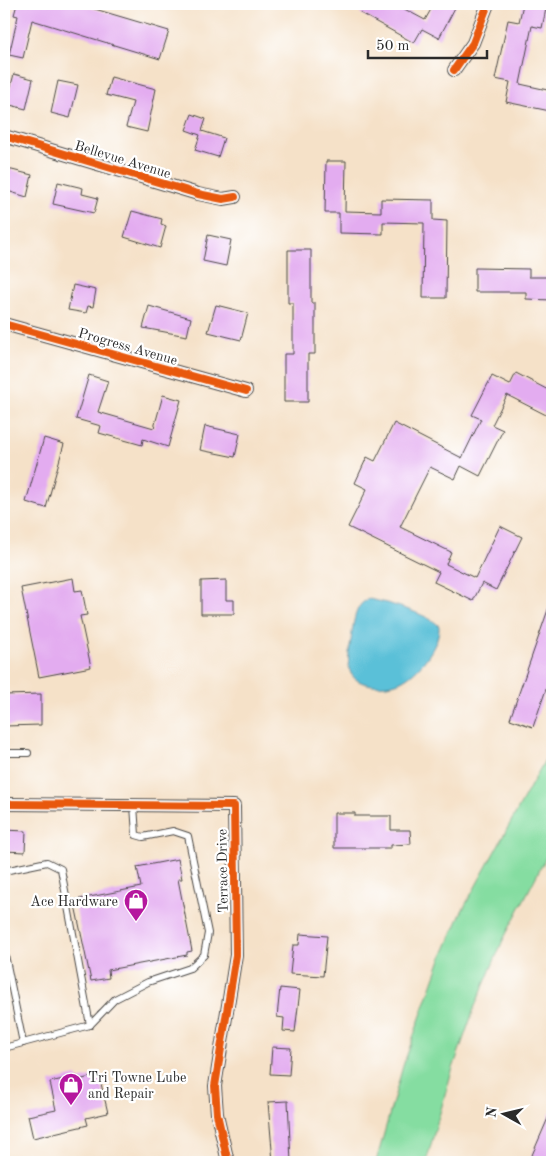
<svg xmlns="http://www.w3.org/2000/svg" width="556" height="1166" font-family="'Old Standard TT',serif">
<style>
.green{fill:#85dda1;stroke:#588466}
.water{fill:#5ac0d8;stroke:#427682}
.building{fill:#e3acf0}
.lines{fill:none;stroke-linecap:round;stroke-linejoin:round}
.service-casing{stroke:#494643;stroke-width:8}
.minor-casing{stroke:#494643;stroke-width:14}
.service{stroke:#fff;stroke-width:6}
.minor{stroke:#fff;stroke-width:12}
.cycleway-casing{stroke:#fff;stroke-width:11}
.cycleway{stroke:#e8590c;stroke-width:8}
.labels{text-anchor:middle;stroke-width:4.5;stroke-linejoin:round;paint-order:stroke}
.street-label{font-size:14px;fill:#2b2b2b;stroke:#fff}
.poi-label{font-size:14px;fill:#2b2b2b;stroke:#fff;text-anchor:end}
</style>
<rect width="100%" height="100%" fill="#fff"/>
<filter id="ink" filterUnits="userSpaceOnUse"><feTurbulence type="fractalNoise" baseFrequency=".02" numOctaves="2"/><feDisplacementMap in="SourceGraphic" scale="10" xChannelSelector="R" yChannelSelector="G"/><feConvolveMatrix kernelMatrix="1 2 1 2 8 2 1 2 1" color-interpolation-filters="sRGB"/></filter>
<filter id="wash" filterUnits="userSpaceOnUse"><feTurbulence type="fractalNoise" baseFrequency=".0096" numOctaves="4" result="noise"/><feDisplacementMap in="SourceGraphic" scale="20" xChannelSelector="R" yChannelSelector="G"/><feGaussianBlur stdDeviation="1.12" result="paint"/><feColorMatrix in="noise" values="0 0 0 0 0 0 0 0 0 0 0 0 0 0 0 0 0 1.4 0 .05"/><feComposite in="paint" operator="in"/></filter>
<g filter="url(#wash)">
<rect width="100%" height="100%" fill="#f5e1c8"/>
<polygon class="green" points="552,747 552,846 503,940 475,1006 451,1074 426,1162 376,1162 403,1066 441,959 462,911"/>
<path class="water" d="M368 599C383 601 429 614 439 626 440 646 418 673 401 681 388 688 355 688 350 671 346 659 351 645 352 633 354 621 355 605 368 599Z"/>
<g id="blocks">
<g class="building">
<polygon points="17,4 78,4 169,31 160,59 32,20 23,58 9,55 18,16 14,15"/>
<polygon points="365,4 395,4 425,20 434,4 457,4 439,38 422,29 414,43 360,13"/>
<polygon points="523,4 547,4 542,28 532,26 520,84 552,91 550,111 506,102 510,82 495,79 508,20 519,22"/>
<polygon points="14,74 33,79 26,109 6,104"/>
<polygon points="111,77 156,89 147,132 126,127 133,102 106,95"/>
<polygon points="58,81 78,85 70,118 51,113"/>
<polygon points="192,114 206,119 202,131 224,138 218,157 195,150 200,135 186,130"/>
<polygon points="326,161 346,161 345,211 381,212 381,199 433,200 433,220 447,221 446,298 423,298 424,223 383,222 383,234 339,233 339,213 325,213"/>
<polygon points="4,168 32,175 27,197 4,190"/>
<polygon points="58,182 83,188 82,194 98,198 94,213 53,204"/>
<polygon points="132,211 162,219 161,224 166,226 160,248 124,237"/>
<polygon points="208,235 231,240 226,266 203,261"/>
<polygon points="288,250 311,250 311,303 315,303 315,354 308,354 308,402 284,402 284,354 293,354 293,303 288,303"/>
<polygon points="475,268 529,269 529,277 552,277 552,300 526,299 526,292 475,292"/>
<polygon points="73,285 96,290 93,307 88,306 86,313 68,310"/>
<polygon points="216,305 248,313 241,340 208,332"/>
<polygon points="149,306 191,318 187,336 143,328"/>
<polygon points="516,373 552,392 552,418 507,395 492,425 503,430 480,476 461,466 455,479 430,467 400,527 451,552 446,564 475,578 500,526 522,537 496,590 482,583 473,601 434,582 439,572 348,527 367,489 355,483 367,457 375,461 394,423 462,458 481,419 472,415 492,376 510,385"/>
<polygon points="89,375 108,381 98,412 154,428 163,395 181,400 168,447 143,439 142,445 99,433 101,426 76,419"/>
<polygon points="205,426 240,434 235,457 200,450"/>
<polygon points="44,438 64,444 46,508 26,502"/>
<polygon points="73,578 75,591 82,590 87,615 80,616 91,667 39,677 21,588"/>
<polygon points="226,580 226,600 234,600 234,614 201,614 201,581"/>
<polygon points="550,604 552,604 552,672 533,727 510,719"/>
<polygon points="41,694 41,725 4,726 4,695"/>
<polygon points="334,813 355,813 355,816 391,816 391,830 410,830 411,844 391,845 391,848 334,848"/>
<polygon points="4,830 26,831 25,852 4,851"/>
<polygon points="178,859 182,879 178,879 192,951 187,952 187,955 108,970 109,978 91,981 74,900 141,887 137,867"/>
<polygon points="300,934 327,936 323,976 290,974 293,945 299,945"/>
<polygon points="280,988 300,990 295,1032 283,1031 284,1018 277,1017"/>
<polygon points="272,1047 291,1048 289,1075 270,1074"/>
<polygon points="99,1075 108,1113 86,1118 88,1125 33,1138 28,1116 56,1110 50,1082 77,1076 78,1080"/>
<polygon points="288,1101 291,1162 273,1162 268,1102"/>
<polygon points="552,1109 552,1162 529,1162"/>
</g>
</g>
</g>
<g filter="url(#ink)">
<use href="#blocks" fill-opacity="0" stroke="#494643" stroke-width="1"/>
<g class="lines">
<defs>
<g id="service">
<polyline points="4,753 28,753"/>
<polyline points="4,871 47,862 61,869 90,1025"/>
<polyline points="4,950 23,1043"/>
<polyline points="4,1048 90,1025 115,999 148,982 190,968 204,955 208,933 188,836 173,831 143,837 136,835 134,805"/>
</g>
<g id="minor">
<polyline points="454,70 473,43 488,4"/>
<polyline points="4,136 198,194 223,199 235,197"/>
<polyline points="4,324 246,391"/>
<polyline points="4,804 234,806 236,955 215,1086 217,1114 228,1162"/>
</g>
</defs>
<use href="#service" class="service-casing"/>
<use href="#minor" class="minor-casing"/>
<use href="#service" class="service"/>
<use href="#minor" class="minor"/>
<defs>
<g id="cycleway">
<polyline points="454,70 473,43 488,4"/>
<polyline points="4,136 198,194 223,199 235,197"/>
<polyline points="4,324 246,391"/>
<polyline points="4,804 234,806 236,955 215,1086 217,1114 228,1162"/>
</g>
</defs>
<use href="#cycleway" class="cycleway-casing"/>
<use href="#cycleway" class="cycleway"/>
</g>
</g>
<defs>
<symbol id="shop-pin" viewBox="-11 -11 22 30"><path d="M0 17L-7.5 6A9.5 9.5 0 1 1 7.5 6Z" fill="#b5179e" stroke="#fff"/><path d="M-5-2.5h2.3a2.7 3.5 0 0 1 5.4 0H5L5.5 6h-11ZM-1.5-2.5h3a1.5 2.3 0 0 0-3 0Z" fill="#fff"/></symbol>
</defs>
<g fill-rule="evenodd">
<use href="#shop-pin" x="122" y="887" width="28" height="38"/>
<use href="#shop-pin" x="57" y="1071" width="28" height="38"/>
</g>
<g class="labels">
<g class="street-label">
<text transform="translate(123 159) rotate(17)" y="5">Bellevue Avenue</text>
<text transform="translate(128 346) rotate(16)" y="5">Progress Avenue</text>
<text transform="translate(222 871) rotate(-91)" y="5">Terrace Drive</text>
</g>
<g class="poi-label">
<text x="118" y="906">Ace Hardware</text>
<text x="88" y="1082" text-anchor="start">Tri Towne Lube<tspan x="88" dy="16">and Repair</tspan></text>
</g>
</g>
<rect width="556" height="1166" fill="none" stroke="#fff" stroke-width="20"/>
<g transform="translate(504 1114) rotate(278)" stroke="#ffffff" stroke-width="4" paint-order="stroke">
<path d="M0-4L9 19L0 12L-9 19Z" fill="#2b2b2b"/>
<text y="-8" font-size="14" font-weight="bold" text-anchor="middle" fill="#2b2b2b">N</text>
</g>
<path d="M368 50v8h119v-8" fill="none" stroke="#2b2b2b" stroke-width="2.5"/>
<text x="376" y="50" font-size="15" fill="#2b2b2b" stroke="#ffffff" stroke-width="4" paint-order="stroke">50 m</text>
</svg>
